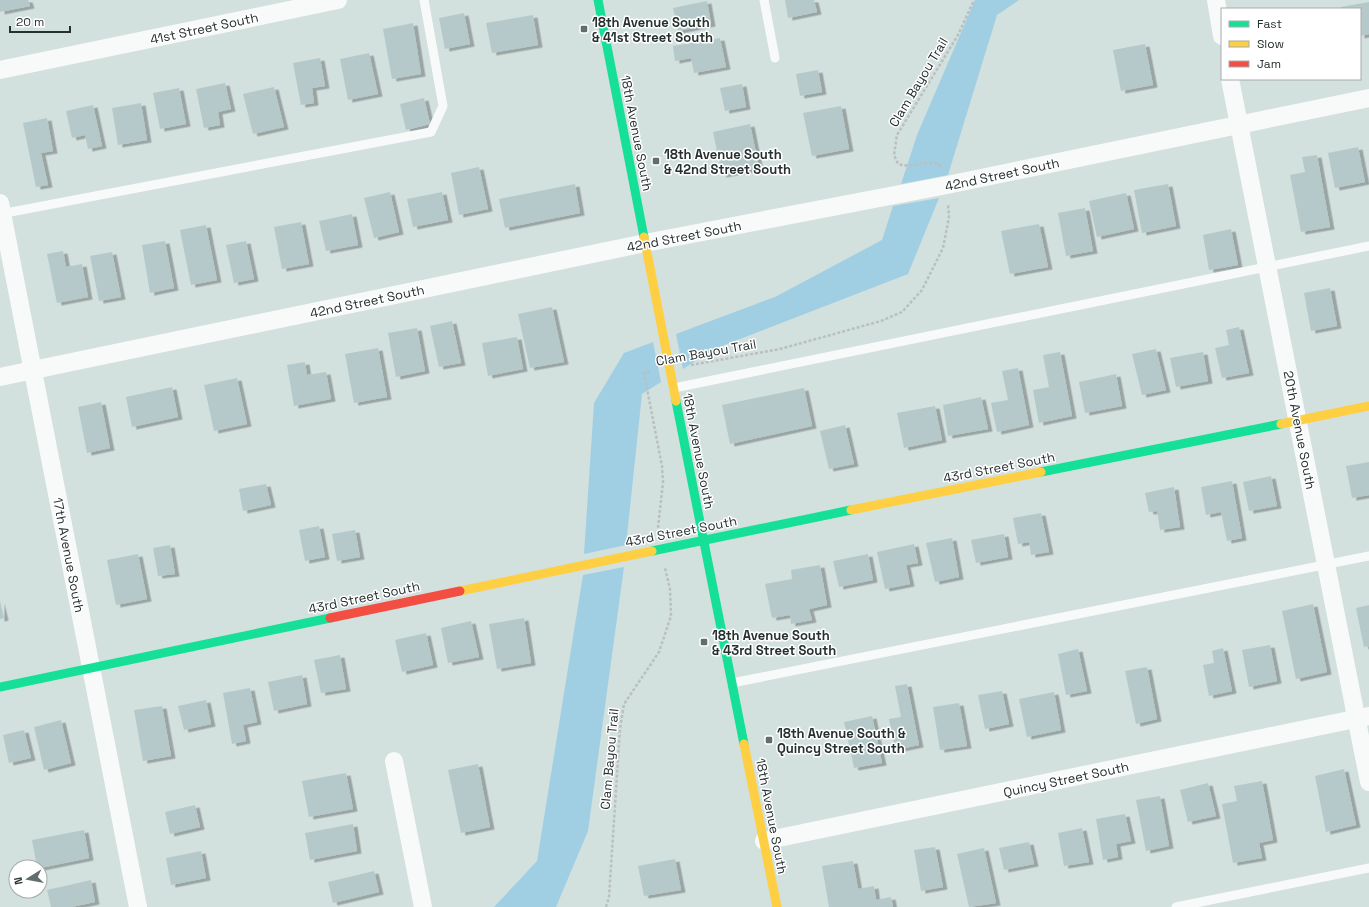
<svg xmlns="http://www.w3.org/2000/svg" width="1369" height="907" font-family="'Space Grotesk',sans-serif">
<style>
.water{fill:#a0cfe4}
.building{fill:#b5c9cb;filter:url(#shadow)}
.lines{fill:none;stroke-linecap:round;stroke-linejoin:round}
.path{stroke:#bac0bf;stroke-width:2.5;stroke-dasharray:3 2;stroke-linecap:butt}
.lane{stroke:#f8fafa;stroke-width:9}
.street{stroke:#f8fafa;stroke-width:18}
.fast{stroke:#16e098;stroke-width:9}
.slow{stroke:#ffcf43;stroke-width:9}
.jam{stroke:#f24e42;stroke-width:9}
.poi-dot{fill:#626e6c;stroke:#fff;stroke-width:1.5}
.labels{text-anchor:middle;stroke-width:3;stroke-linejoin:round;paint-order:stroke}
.poi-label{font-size:13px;font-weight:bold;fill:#26302f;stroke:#fff;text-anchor:start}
.street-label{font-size:13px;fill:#26302f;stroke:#fff}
</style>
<defs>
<filter id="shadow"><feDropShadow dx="4.5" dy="2.5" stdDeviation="0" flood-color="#0004"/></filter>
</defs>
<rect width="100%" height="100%" fill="#d2e0de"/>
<g class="water">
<polygon points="975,0 1019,0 997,15 948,175 901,184 917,135"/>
<polygon points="939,198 908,274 714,349 683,369 676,334 775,297 882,240 893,206"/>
<polygon points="653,342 661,382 642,394 626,545 584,554 594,403 624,353"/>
<polygon points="624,567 588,831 556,907 494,907 537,861 583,575"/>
</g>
<g class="building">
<polygon points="0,0 28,0 30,6 0,12"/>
<polygon points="785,0 814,0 817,12 788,18"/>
<polygon points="707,1 711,24 678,31 673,8"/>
<polygon points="1369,2 1369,34 1360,36 1360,9 1341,9 1341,7"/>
<polygon points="464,13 470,44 445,49 439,18"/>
<polygon points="533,15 538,45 492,53 486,23"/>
<polygon points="413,23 421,74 392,79 383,29"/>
<polygon points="720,38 726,67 694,73 691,58 675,61 673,46"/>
<polygon points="1145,44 1153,85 1121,91 1113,50"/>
<polygon points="369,53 378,94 348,100 340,59"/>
<polygon points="320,58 325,86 312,88 314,103 301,105 293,63"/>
<polygon points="818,70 822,92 800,96 796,74"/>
<polygon points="225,83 231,109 218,112 220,125 204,128 196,89"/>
<polygon points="742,84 746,107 725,111 720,88"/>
<polygon points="274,87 284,127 253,134 243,94"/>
<polygon points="179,88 186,124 160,129 153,93"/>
<polygon points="424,98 430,124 406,130 400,104"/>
<polygon points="141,103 147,140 118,145 112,108"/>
<polygon points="93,105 102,146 88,149 85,135 72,138 66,111"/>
<polygon points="841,106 849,149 812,156 803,113"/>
<polygon points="47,118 53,151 41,153 48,185 36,187 23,123"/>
<polygon points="750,124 759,168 722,175 713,132"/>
<polygon points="1358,147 1365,182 1335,188 1328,153"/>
<polygon points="1317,155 1330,227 1301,232 1290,175 1305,172 1302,157"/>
<polygon points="479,167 488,209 459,215 451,173"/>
<polygon points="575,184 580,213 505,228 499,199"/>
<polygon points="1168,184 1176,226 1142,233 1134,190"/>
<polygon points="390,192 399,232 374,238 364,198"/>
<polygon points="442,192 448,220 413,227 407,199"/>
<polygon points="1126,193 1134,229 1097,237 1089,201"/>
<polygon points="1085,208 1093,251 1066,256 1058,213"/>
<polygon points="352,214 358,245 326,251 319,221"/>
<polygon points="301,222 309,264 282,269 274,227"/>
<polygon points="1039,224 1048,267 1010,274 1001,231"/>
<polygon points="206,225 217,280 191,285 180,230"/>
<polygon points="1231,229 1238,265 1209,270 1203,235"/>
<polygon points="165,241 174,288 150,293 142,245"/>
<polygon points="246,241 254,279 234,283 226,245"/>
<polygon points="63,251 66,267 82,264 88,297 57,303 47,254"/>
<polygon points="112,252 121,297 99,301 90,256"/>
<polygon points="1330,288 1337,326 1311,331 1304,293"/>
<polygon points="552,307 564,362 530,368 518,314"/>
<polygon points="452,321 461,363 439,367 430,326"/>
<polygon points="1239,327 1249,373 1222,378 1215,348 1229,345 1226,330"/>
<polygon points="417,328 425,371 396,377 388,333"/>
<polygon points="517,337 523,369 488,376 482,343"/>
<polygon points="378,348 387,397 354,403 345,354"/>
<polygon points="1156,349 1166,390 1142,395 1132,354"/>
<polygon points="1060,352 1072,416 1039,423 1033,390 1049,387 1043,355"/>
<polygon points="1203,352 1208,381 1176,387 1170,358"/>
<polygon points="305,362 307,375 326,372 331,399 294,406 287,365"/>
<polygon points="1018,368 1029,425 997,432 991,403 1008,400 1002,371"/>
<polygon points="1116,374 1122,406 1085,413 1079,382"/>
<polygon points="237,378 247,424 214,431 204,385"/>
<polygon points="172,387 178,417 132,427 126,397"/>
<polygon points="804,388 812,426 730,444 722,405"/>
<polygon points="981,397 988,429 948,436 943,405"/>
<polygon points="101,402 110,448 87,453 78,407"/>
<polygon points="935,406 942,440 904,448 897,413"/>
<polygon points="845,425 854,464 829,469 820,431"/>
<polygon points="1369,462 1369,495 1352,498 1346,466"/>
<polygon points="1271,476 1277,506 1249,511 1243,482"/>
<polygon points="1232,481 1242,538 1227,541 1221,512 1206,515 1201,487"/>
<polygon points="266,484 271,505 243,511 239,489"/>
<polygon points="1174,487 1180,527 1160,530 1157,511 1149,512 1145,493"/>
<polygon points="1041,513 1049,552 1031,555 1029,542 1018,544 1013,518"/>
<polygon points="319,526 325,557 305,561 299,530"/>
<polygon points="355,530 360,557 337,561 332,534"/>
<polygon points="1004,534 1008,557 976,563 971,540"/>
<polygon points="952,538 959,577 935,582 926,543"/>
<polygon points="914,544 918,563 906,565 910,584 885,589 877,552"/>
<polygon points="170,545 175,574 158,576 153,548"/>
<polygon points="138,554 147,599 116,605 107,560"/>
<polygon points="868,554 873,580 839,587 833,561"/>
<polygon points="820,565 827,605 809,609 812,620 791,624 790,615 772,618 765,584 792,579 791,570"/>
<polygon points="0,601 4,618 0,619"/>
<polygon points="1313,604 1327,672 1296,679 1282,611"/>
<polygon points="1369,605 1369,646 1364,647 1356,608"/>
<polygon points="524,618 531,663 497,669 489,624"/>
<polygon points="471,621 479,657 448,663 441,628"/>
<polygon points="426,633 433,665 402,672 395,640"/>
<polygon points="1270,645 1277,681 1249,687 1242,650"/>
<polygon points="1223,648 1232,691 1209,696 1203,665 1214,663 1212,651"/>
<polygon points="1078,649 1087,691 1066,695 1058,654"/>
<polygon points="340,655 346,689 321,693 314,660"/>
<polygon points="1147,667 1157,719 1136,724 1125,671"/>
<polygon points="302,675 307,704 274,711 268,682"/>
<polygon points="907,684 919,745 895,750 889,719 901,717 895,686"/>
<polygon points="250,688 257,722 243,725 246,741 232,744 223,693"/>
<polygon points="1002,691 1009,724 985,729 978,695"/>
<polygon points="1054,692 1061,730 1027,737 1019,699"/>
<polygon points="206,700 211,724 184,730 178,706"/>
<polygon points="959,703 967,746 940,750 933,707"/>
<polygon points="162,706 171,756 143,761 134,710"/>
<polygon points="872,716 882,763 854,768 844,722"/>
<polygon points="61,720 71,763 44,770 34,727"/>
<polygon points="24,730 31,758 9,763 3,735"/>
<polygon points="478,764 490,827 461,833 448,770"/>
<polygon points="1344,769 1356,825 1326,832 1315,776"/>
<polygon points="346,773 353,809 309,817 302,781"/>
<polygon points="1262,781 1273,840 1259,843 1262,858 1233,863 1222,804 1237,801 1234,786"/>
<polygon points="1208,783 1216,816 1188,822 1180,790"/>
<polygon points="1160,796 1169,846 1146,851 1136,800"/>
<polygon points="195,805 200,827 170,834 165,812"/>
<polygon points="1125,814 1131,841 1116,844 1118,857 1103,860 1096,819"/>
<polygon points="353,824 357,851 310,860 305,833"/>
<polygon points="1082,828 1089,862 1064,866 1058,833"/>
<polygon points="84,830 89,858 40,868 37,867 32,840"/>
<polygon points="1029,842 1034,864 1004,870 999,848"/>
<polygon points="935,847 943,887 921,891 914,850"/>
<polygon points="984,848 996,903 969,907 957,854"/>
<polygon points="201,851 206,878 171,885 166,858"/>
<polygon points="675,859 681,890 644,896 638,866"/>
<polygon points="853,861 858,889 874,886 876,900 891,897 893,907 829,907 822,866"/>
<polygon points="374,871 379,892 333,903 328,882"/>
<polygon points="91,880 95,902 71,907 51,907 47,890"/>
</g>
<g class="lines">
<g class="path">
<path d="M940 167V165C924 159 915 169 898 164L894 155 897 135 958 35 974 0"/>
<polyline points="691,365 780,349 881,321 902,312 922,290 943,248 949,217 948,205"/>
<polyline points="650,372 644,373 662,466 663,482 658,528"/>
<polyline points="606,907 609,897 620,729 624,704 659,652 671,616 670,589 665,568"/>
</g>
<g class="lane">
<polyline points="764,0 775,58"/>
<polyline points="0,214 431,132 443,106 424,0"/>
<polyline points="674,388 1369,246"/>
<polyline points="732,683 1369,556"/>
<polyline points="1176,907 1369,868"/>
</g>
<g class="street">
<polyline points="1216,0 1222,36"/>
<polyline points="0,70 338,0"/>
<polyline points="1230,79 1369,782"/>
<polyline points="0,203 138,907"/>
<polyline points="0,377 645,243 947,185 1369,98"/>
<polyline points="394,761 423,907"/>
<polyline points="764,841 1369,716"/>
</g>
<g class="fast">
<polyline points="598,0 644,237"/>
<polyline points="676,401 744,744"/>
<polyline points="1041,472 1281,424"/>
<polyline points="652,551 851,510"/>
<polyline points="0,687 330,618"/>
</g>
<g class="slow">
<polyline points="644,237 676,401"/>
<polyline points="1281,424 1369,406"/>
<polyline points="851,510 1041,472"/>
<polyline points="460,591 652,551"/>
<polyline points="744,744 777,907"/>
</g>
<polyline class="jam" points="330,618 460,591"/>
</g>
<g class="poi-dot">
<rect x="580" y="25" width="8" height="8" rx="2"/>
<rect x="652" y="157" width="8" height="8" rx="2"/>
<rect x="700" y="638" width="8" height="8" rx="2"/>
<rect x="765" y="736" width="8" height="8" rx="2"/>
</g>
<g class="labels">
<g class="poi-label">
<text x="592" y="27">18th Avenue South<tspan x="592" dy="15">&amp; 41st Street South</tspan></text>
<text x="664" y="159">18th Avenue South<tspan x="664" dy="15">&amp; 42nd Street South</tspan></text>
<text x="712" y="640">18th Avenue South<tspan x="712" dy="15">&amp; 43rd Street South</tspan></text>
<text x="777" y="738">18th Avenue South &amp;<tspan x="777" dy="15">Quincy Street South</tspan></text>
</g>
<g class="street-label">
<text transform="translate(204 28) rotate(-12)" y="5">41st Street South</text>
<text transform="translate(918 82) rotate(-59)" y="5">Clam Bayou Trail</text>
<text transform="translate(637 133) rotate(79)" y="5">18th Avenue South</text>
<text transform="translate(1002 174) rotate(-12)" y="5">42nd Street South</text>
<text transform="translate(684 236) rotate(-11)" y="5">42nd Street South</text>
<text transform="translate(367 301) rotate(-12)" y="5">42nd Street South</text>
<text transform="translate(706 352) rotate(-10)" y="5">Clam Bayou Trail</text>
<text transform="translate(1300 430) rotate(79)" y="5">20th Avenue South</text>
<text transform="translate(699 451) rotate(79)" y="5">18th Avenue South</text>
<text transform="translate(999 467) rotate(-11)" y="5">43rd Street South</text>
<text transform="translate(681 531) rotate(-11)" y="5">43rd Street South</text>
<text transform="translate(69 555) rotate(79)" y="5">17th Avenue South</text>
<text transform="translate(364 597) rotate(-12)" y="5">43rd Street South</text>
<text transform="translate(609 759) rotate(-85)" y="5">Clam Bayou Trail</text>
<text transform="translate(1066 779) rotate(-12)" y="5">Quincy Street South</text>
<text transform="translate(772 816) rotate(79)" y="5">18th Avenue South</text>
</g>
</g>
<rect x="1221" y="8" width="140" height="72" fill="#ffffff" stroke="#a8acac"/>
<rect x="1229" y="21" width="20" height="6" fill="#16e098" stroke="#a8acac"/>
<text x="1257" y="28" font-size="12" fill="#26302f">Fast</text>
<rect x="1229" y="41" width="20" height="6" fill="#ffcf43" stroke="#a8acac"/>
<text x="1257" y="48" font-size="12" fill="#26302f">Slow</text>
<rect x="1229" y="61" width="20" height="6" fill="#f24e42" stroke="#a8acac"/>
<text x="1257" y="68" font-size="12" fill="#26302f">Jam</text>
<g transform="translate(28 879) rotate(259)"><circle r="19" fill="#ffffff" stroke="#a8acac"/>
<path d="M0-3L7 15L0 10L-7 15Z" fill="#626e6c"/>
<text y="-6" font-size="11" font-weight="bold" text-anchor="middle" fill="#26302f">N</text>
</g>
<path d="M10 26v6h60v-6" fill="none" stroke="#26302f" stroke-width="2"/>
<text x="16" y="26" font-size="12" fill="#26302f" stroke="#ffffff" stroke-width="3" paint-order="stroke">20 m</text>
</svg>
